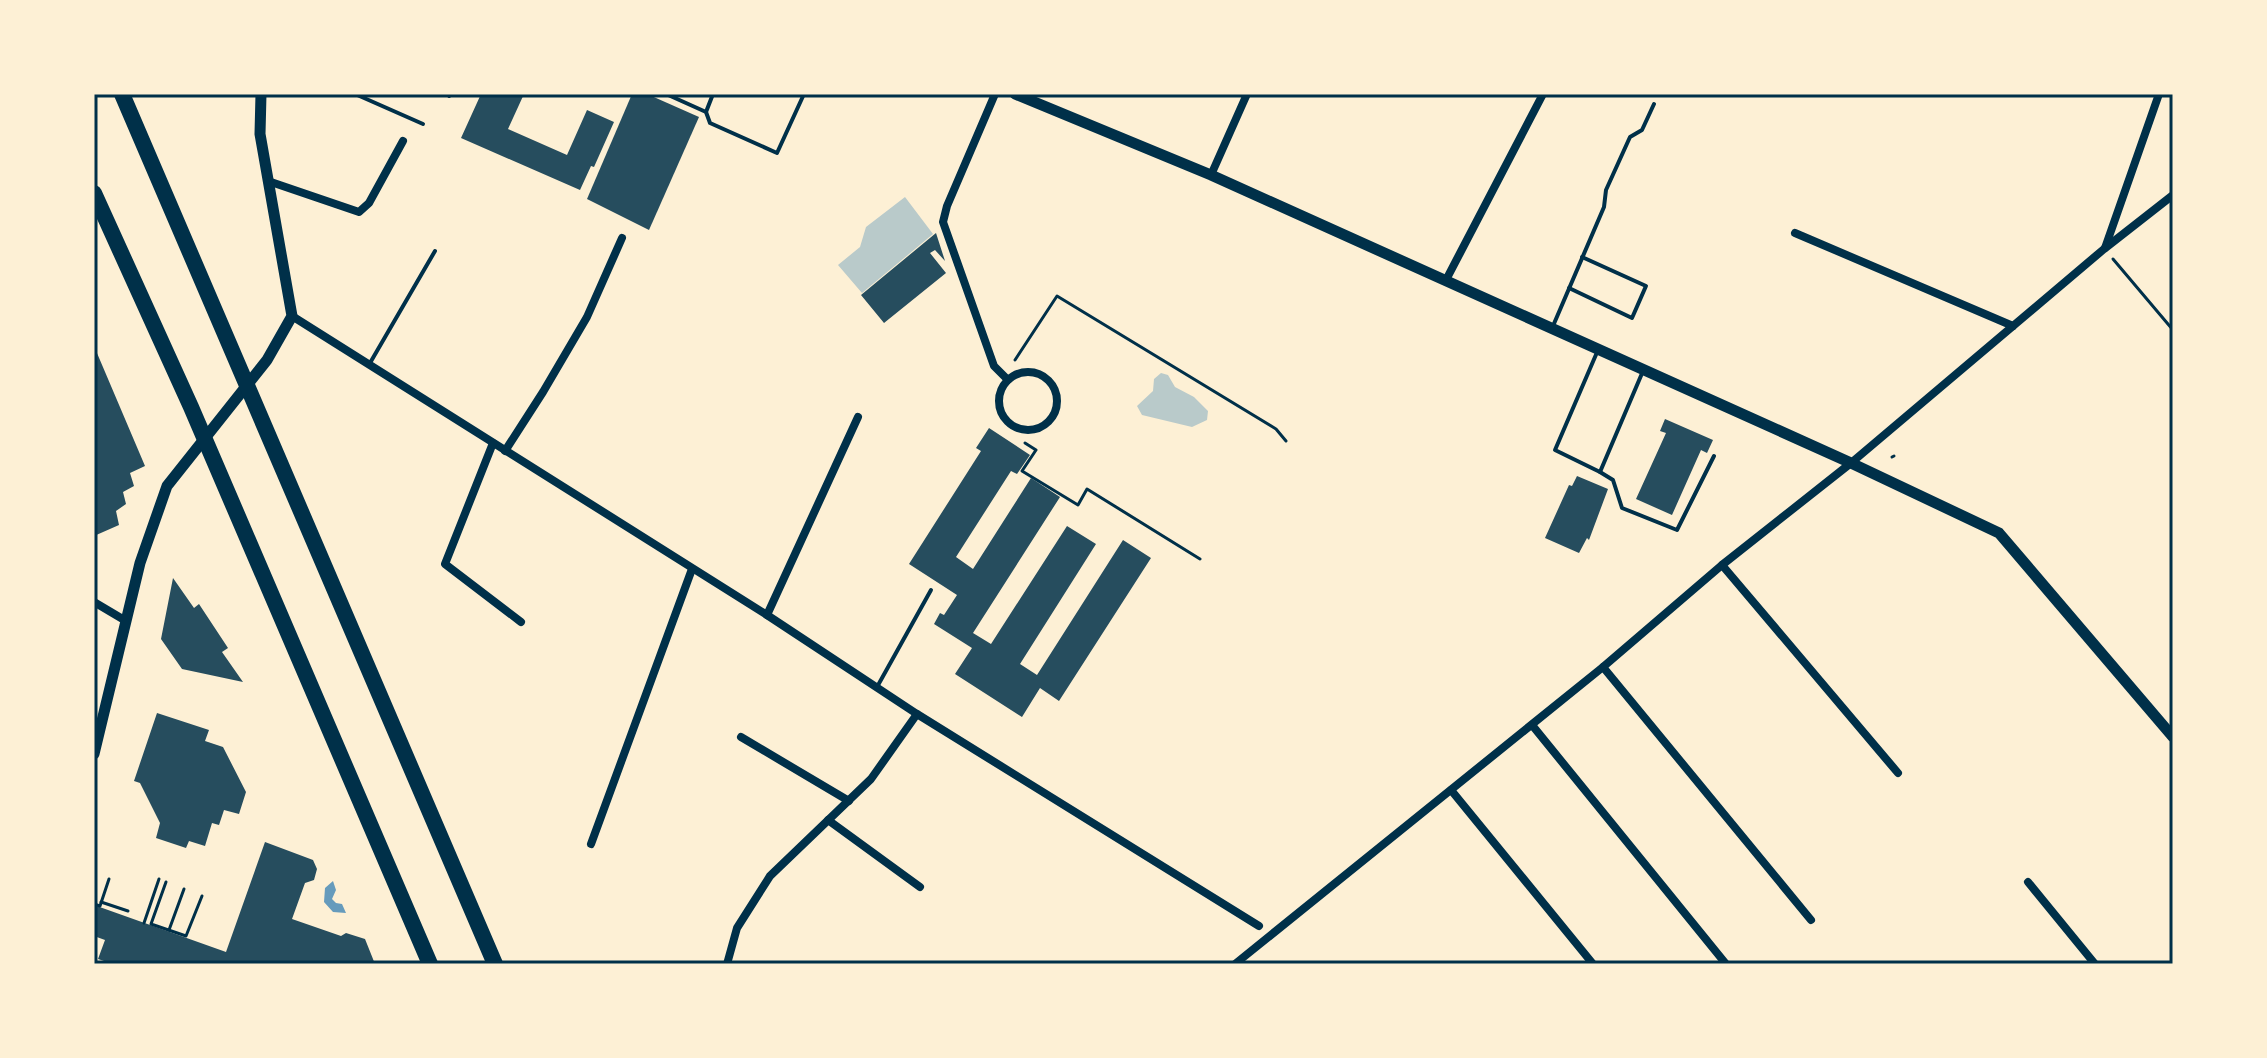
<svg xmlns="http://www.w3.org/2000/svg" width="2267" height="1058" font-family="'Crimson Pro',serif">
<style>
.green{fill:#b9caca}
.water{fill:#669bbc}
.building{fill:#264d5e}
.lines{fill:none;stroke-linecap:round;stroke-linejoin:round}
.path{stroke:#003049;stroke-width:3}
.service{stroke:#003049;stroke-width:4}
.minor{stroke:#003049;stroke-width:8}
.tertiary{stroke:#003049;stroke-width:11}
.motorway{stroke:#003049;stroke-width:16}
.neatline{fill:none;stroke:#003049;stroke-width:3}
</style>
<rect width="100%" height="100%" fill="#fdf0d5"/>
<g class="green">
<polygon points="905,197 933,234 862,293 838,265 860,247 866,227"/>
<polygon points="1161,373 1168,375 1175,387 1194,397 1208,411 1207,420 1192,427 1142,415 1137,406 1153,391 1154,379"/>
</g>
<polygon class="water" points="333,881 336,890 332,899 336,903 342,904 346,913 333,912 324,902 325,888"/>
<g class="building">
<polygon points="481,94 524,94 508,129 567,155 587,110 614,122 594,167 591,166 580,190 461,138"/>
<polygon points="632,94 647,94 699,117 649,230 587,199"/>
<polygon points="936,233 945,261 935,250 930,253 946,273 884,323 861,295"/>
<polygon points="94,346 145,466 130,473 134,486 123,492 126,504 116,511 119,525 94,536"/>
<polygon points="1665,419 1713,440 1707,453 1701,450 1672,515 1636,499 1666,433 1660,431"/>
<polygon points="989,428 1030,455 1017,474 1011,471 956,557 973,569 1031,478 1060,497 973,633 991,644 1067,526 1096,544 1020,664 1037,675 1123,540 1151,558 1059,701 1040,688 1022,717 955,674 972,648 934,624 940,613 944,615 957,595 909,564 981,451 976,448"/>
<polygon points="1577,476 1608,489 1589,540 1587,538 1579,553 1545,538 1569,485 1572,486"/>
<polygon points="173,578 194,608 199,604 228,648 222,652 243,682 182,669 161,639"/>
<polygon points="157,713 209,730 205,741 223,747 246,792 239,814 224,810 219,825 212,823 205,846 189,841 186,848 156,838 160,823 140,783 134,781"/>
<polygon points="265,842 313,860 317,869 314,880 305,883 292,919 341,936 346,933 365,939 375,964 113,964 98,959 105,940 94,936 94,905 226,952"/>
</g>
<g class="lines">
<g class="path">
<polyline points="2113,259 2173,330"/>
<polyline points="1015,360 1057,296 1276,429 1286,441"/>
<polyline points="1025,443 1036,450 1022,471 1078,505 1087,489 1200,559"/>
<polyline points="1892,457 1894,456"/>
<polyline points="166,882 151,924 186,936 202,896"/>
<polyline points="101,902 128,911"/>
<polyline points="94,904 100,906 109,879"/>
<polyline points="144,923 159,879"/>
<polyline points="169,930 184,889"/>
</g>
<g class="service">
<polyline points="355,94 423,124"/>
<polyline points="666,94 706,112 710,123 777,153 804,94"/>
<polyline points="449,96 450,94"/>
<polyline points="706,112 713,94"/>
<polyline points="1569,288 1632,318 1646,286 1582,257"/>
<polyline points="1553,326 1604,207 1606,190 1630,137 1642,130 1654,104"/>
<polyline points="1598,350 1555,450 1600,472 1643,371"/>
<polyline points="370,363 435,251"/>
<polyline points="1600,472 1613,480 1622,508 1677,530 1714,456"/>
<polyline points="877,687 931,590"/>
</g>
<g class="minor">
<polyline points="995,94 947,206 943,222 994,366 1008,380"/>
<polyline points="1211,175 1247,94"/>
<polyline points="268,181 359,212 369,203 403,141"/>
<polyline points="1795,233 2013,326"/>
<polyline points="2105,248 2159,94"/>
<polyline points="1446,280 1543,94"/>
<polyline points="292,316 767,615 917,714 1259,926"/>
<circle cx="1028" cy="401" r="29"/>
<polyline points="493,443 445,564 521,622"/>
<polyline points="505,451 543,392 587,317 622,238"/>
<polyline points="1722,565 1898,773"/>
<polyline points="94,602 126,621"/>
<polyline points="767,615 858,417"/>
<polyline points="1603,667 1811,920"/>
<polyline points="1532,725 1726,964"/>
<polyline points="741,737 849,801"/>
<polyline points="1451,790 1593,964"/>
<polyline points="828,820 920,887"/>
<polyline points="591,844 692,569"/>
<polyline points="2028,882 2095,964"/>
<polyline points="727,964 737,928 770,876 871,779 917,714"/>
<polyline points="1235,964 1603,667 1722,565 1851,463 2104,249 2173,195"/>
</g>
<g class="tertiary">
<polyline points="1015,94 1211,175 1851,463 1999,533 2173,737"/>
<polyline points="94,754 140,563 167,486 267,360 292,316 260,134 261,94"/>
</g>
<g class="motorway">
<polyline points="122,94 495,964"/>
<polyline points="94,193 191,407 430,964"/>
</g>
</g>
<rect width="2267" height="1058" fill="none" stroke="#fdf0d5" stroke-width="192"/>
<rect x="96" y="96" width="2075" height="866" class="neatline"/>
</svg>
